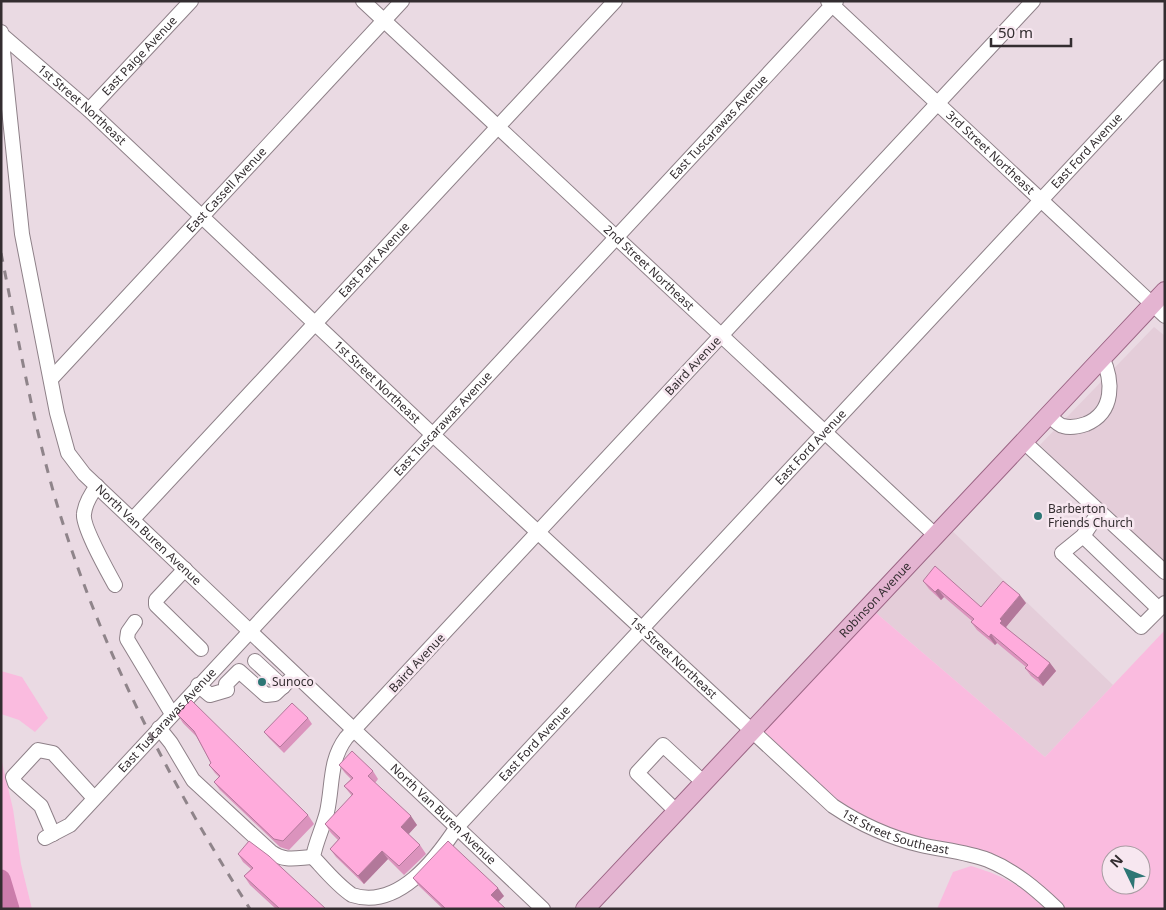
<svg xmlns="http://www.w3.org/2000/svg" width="1166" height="910" font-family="'Noto Sans',sans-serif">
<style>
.built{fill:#e4cdd9}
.green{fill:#fabbdf;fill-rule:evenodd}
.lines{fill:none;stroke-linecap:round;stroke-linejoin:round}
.river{stroke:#cb7cab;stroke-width:19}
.minor-casing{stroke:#8e8088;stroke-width:16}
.major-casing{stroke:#9a6484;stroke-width:20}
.minor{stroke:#fff;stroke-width:14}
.major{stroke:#e4b4d1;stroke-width:18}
.rail{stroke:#8f848a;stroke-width:3;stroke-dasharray:9 9;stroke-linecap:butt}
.wall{fill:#db93bd}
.shaded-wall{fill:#b2789a}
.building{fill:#ffabdc;stroke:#b2789a}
.poi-dot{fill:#2d7675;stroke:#f7e7f0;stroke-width:2}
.labels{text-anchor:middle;stroke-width:5;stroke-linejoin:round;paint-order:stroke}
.street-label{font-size:12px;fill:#332d30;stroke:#f7e7f0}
.poi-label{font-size:12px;fill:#332d30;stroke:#f7e7f0;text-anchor:start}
</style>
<rect width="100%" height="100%" fill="#eadae3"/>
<g class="built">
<polygon points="1154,327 1165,336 1165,564 1040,445"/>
<polygon points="945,524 1113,685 1045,757 868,606"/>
</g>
<g class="green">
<path d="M868 606 1045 757 1165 630V909H1066L1037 882 1014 869 849 817 750 731ZM1111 855H1141V885H1111Z"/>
<polygon points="1,671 22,677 48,718 35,732 19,720 1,714"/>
<polygon points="1,758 13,809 21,864 32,909 1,909"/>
<path d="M971 866C1001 875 1024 886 1046 909H937L953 872Z"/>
</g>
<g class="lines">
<polyline class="river" points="1,879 10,909"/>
<defs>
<g id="minor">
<path id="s1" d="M363 1 935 535"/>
<path id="s2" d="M828 1 1165 316"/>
<path id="s3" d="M1033 1 346 738C329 761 333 785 327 812 323 828 316 841 313 857 325 870 337 885 352 895 398 910 436 859 457 827L1165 67"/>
<path id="s4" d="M1 32 22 234 57 413 68 453 84 474 543 909"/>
<path id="s5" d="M2 35 89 110 432 434 833 806C860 824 888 837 921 845 943 850 967 852 988 860 1015 871 1036 889 1057 909"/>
<path id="s6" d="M89 110 191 1"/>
<path id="s7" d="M51 379 402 1"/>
<path d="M1048 414C1052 418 1058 425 1063 426 1070 428 1080 426 1086 424 1115 412 1113 380 1102 357"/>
<polyline points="1023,441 1165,572"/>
<path d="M97 486C91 494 85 504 84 514 82 526 108 572 115 585"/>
<polyline points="1099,512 1083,536 1062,553 1141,627 1165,603"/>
<path id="s8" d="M133 519 615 1"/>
<polyline points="1083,536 1159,609"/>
<polyline points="185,569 156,600 156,605 201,649"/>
<polyline points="135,622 128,632 127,639 172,714"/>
<polyline points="255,661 283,687"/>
<polyline points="198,685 210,695 227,690 226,684 239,671 266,695 275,694 295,675"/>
<path d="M159 728 171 743 193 780 271 852C285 862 296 858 313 857"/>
<polyline points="676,811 637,773 663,745 703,782"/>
<polyline points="53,834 41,806 15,783 13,777 38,750 53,753 94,798"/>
<path id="s9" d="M45 838 70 825 836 1"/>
</g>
<g id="major">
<path id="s10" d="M585 909 1165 291"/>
</g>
</defs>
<use href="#minor" class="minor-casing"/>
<use href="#major" class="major-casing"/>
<use href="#minor" class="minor"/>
<use href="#major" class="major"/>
<path class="rail" d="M1 253C20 347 36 442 66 533 110 668 175 790 250 909"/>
</g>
<g class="wall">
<polygon points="923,581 981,607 1026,603 1006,627 1008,630 1050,663 1056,671 1043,686 1031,676 1025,668 1026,667 997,643 995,645 977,630 971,622 972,621 944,597 941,600 929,589"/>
<polygon points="177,714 308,815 314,824 289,850 280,847 220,790 214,782 219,777 215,773 209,765 211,763 196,736 183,723"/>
<polygon points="308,718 312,724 284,753 269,738 264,732"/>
<polygon points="339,765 373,771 378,779 375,783 417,825 408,834 420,845 426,854 404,875 388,859 364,884 336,857 330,849 338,840 331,833 325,824 352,796 344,786 351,779 345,773"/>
<polygon points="238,854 326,909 276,909 250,885 244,876 251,869 243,862"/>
<polygon points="413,878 504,896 498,902 506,909 443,909 419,886"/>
</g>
<g class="shaded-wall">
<polygon points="938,589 944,597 941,600 935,592"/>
<polygon points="1020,595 1026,603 1006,627 1008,630 1000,623 1000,619"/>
<polygon points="991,634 997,643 995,645 989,637"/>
<polygon points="1050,663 1056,671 1043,686 1038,678"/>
<polygon points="411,816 417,825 407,836 401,827"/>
<polygon points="382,851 388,859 364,884 358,876"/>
<polygon points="498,888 504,896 497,903 491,895"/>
</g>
<g class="building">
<polygon points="935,566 981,607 1003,581 1020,595 1000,619 1002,621 1000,623 1050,663 1038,678 1025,668 1028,665 991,634 989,637 971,622 974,619 938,589 935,592 923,581"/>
<polygon points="191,700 308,815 283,841 274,839 214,782 220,776 209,765 211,763 194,731 177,714"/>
<polygon points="292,703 308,718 280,747 264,732"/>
<polygon points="352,751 373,771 368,776 411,816 401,827 420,845 399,866 382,851 358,876 330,849 340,838 325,824 353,794 344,786 353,778 339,765"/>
<polygon points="249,841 269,856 326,909 280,909 244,876 253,868 238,854"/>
<polygon points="448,841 498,888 491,895 506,909 446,909 413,878"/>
</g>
<g class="poi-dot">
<circle cx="1038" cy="516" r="5"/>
<circle cx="262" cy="682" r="5"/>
</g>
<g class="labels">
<g class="street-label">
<text dy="4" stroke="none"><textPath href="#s6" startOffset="74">East Paige Avenue</textPath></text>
<text dy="4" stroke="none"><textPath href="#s5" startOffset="106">1st Street Northeast</textPath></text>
<text dy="4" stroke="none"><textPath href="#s9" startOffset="981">East Tuscarawas Avenue</textPath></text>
<text dy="4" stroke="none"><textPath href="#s3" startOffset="2245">East Ford Avenue</textPath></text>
<text dy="4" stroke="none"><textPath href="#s2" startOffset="222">3rd Street Northeast</textPath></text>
<text dy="4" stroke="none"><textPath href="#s7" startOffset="258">East Cassell Avenue</textPath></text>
<text dy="4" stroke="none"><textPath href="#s8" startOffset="354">East Park Avenue</textPath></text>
<text dy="4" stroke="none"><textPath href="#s1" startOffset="391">2nd Street Northeast</textPath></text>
<text transform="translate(693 366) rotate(-47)" y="4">Baird Avenue</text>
<text dy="4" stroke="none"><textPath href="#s5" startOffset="511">1st Street Northeast</textPath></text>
<text dy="4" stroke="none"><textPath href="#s9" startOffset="576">East Tuscarawas Avenue</textPath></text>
<text dy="4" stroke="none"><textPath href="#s3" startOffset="1840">East Ford Avenue</textPath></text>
<text dy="4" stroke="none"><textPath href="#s4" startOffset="542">North Van Buren Avenue</textPath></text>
<text dy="4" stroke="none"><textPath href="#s10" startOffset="424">Robinson Avenue</textPath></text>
<text dy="4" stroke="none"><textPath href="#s5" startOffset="916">1st Street Northeast</textPath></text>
<text transform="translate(417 663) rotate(-47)" y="4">Baird Avenue</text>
<text dy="4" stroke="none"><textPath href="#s9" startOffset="171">East Tuscarawas Avenue</textPath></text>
<text dy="4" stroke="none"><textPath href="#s3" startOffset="1435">East Ford Avenue</textPath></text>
<text dy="4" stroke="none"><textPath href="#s4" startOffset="948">North Van Buren Avenue</textPath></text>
<text dy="4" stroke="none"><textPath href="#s5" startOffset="1202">1st Street Southeast</textPath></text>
</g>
<g class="poi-label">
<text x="1048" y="513">Barberton<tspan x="1048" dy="14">Friends Church</tspan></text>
<text x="272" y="686">Sunoco</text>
</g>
</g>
<rect width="1166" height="910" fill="none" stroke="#332d30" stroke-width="5"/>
<g transform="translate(1126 870) rotate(313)"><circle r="24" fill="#f7e7f0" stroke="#a99da3"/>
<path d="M0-4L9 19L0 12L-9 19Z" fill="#2d7675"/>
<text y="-8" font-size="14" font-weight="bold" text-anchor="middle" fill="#332d30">N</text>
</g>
<path d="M991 38v8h80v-8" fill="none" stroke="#332d30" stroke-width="2.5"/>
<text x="998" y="38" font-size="15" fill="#332d30" stroke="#f7e7f0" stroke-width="4" paint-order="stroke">50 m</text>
</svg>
